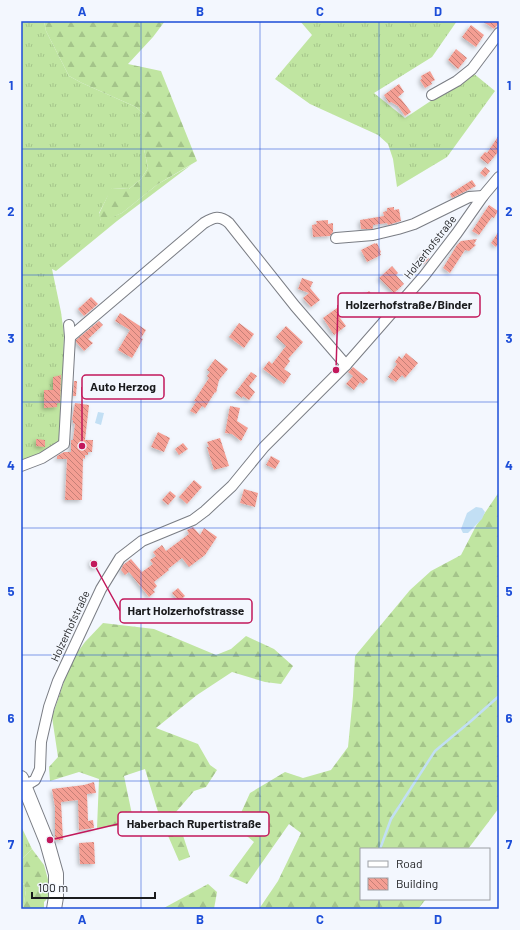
<svg xmlns="http://www.w3.org/2000/svg" width="520" height="930" font-family="Barlow,sans-serif">
<style>
.grass{fill:url(#grass-tufts)}
.forest{fill:url(#forest-firs)}
.water{fill:#c2dff4}
.lines{fill:none;stroke-linecap:round;stroke-linejoin:round}
.stream{stroke:#c2dff4;stroke-width:2.5}
.building{fill:url(#building-back-hatch);filter:url(#shadow)}
.street-casing{stroke:#7a7d84;stroke-width:12}
.secondary-casing{stroke:#7a7d84;stroke-width:16}
.street{stroke:#fff;stroke-width:10}
.secondary{stroke:#fff;stroke-width:14}
.grid{fill:none;stroke:#1d4ed8;stroke-width:1;stroke-opacity:0.55}
.labels{text-anchor:middle;stroke-width:3;stroke-linejoin:round;paint-order:stroke}
.street-label{font-size:11px;fill:#1a1b1d;stroke:#f3f7fe}
.leader{fill:none;stroke:#c2185b;stroke-width:1.5}
.callout-dot{fill:#c2185b;stroke:#f3f7fe;stroke-width:1.5}
.callout{fill:#f3f7fe;stroke:#c2185b;stroke-width:1.5}
.callout-label{font-size:12px;text-anchor:middle;font-weight:bold;fill:#1a1b1d}
.neatline{fill:none;stroke:#1d4ed8;stroke-width:1.5}
.grid-label{font-size:13px;text-anchor:middle;font-weight:bold;fill:#1d4ed8}
</style>
<defs>
<pattern id="grass-tufts" width="24" height="20" patternUnits="userSpaceOnUse"><rect width="24" height="20" fill="#c0e5a1"/><path d="M3 7l-1-3M5 7V3M7 7l1-3M15 17l-1-3M17 17v-4M19 17l1-3" fill="none" stroke="#a4c48a"/></pattern>
<pattern id="forest-firs" width="22" height="20" patternUnits="userSpaceOnUse"><rect width="22" height="20" fill="#c0e5a1"/><path d="M5 1l3.5 6h-7zM16 11l3.5 6h-7z" fill="#a4c48a"/></pattern>
<pattern id="building-back-hatch" width="6" height="6" patternUnits="userSpaceOnUse"><rect width="6" height="6" fill="#f49e93"/><path d="M-1 5l2 2M0 0l6 6M5-1l2 2" fill="none" stroke="#c58077"/></pattern>
<filter id="shadow"><feDropShadow dx="-2" dy="2" stdDeviation="2" flood-color="#0004"/></filter>
</defs>
<rect width="100%" height="100%" fill="#f3f7fe"/>
<g class="grass">
<polygon points="21,21 44,21 46,31 69,76 82,83 136,107 144,114 144,149 148,168 141,179 129,189 112,188 99,213 101,221 122,213 158,184 191,165 117,221 56,271 52,269 61,312 64,334 61,438 57,446 21,464"/>
<polygon points="300,21 457,21 432,57 374,93 405,118 473,73 495,91 447,157 397,187 393,159 388,144 378,135 310,104 275,79 312,35"/>
<polygon points="21,826 32,849 21,860"/>
<polygon points="21,878 26,890 23,909 21,909"/>
</g>
<g class="forest">
<polygon points="44,21 165,21 153,37 128,64 161,71 197,161 158,184 122,213 101,222 99,214 108,195 106,191 112,188 129,189 141,179 148,168 144,149 144,114 136,107 82,83 69,76 46,31"/>
<polygon points="499,492 499,808 468,849 361,849 361,899 426,899 418,909 259,909 278,881 301,833 289,824 247,884 229,876 254,842 235,826 250,793 285,772 303,778 331,770 348,747 353,696 355,656 410,590 431,571 461,555 476,526"/>
<polygon points="103,623 154,629 216,655 231,649 246,636 274,649 293,666 281,684 265,682 232,672 197,695 156,728 198,744 210,765 217,770 206,787 194,791 176,812 177,817 190,857 179,861 159,815 145,769 124,776 134,824 97,828 99,779 79,772 50,781 49,767 58,757 52,717 71,661 85,642"/>
<polygon points="32,849 44,865 52,894 44,902 44,909 23,909 26,890 21,878 21,860"/>
<polygon points="208,884 217,892 214,909 162,909"/>
</g>
<g class="water">
<polygon points="98,412 104,413 101,425 95,423"/>
<polygon points="476,507 482,508 485,512 482,519 468,533 463,533 461,529 467,513"/>
</g>
<g class="lines">
<polyline class="stream" points="380,849 391,819 435,751 471,721 499,696"/>
</g>
<g class="building">
<polygon points="482,21 499,21 499,23 494,29"/>
<polygon points="471,25 484,35 476,47 462,37"/>
<polygon points="456,49 467,58 458,69 448,60"/>
<polygon points="430,71 435,80 431,82 432,84 425,88 420,80 422,79 421,76"/>
<polygon points="399,84 404,92 398,97 401,99 411,112 405,116 398,106 391,102 389,103 384,95"/>
<polygon points="499,135 499,151 488,164 480,158 485,152 487,153"/>
<polygon points="485,167 490,171 485,177 480,173"/>
<polygon points="472,180 476,186 452,198 450,194"/>
<polygon points="489,205 498,211 494,218 492,217 479,235 472,231"/>
<polygon points="394,207 394,210 399,209 401,221 388,225 387,223 373,225 373,228 372,229 361,229 360,220 384,216 383,212 387,211 387,208"/>
<polygon points="328,220 328,224 333,223 333,232 330,236 313,237 312,225 317,224 316,221"/>
<polygon points="499,231 499,242 496,247 491,243"/>
<polygon points="477,239 474,244 476,245 469,251 465,250 450,273 443,268 457,245 461,241"/>
<polygon points="375,243 375,244 377,243 381,252 380,253 381,255 367,262 361,250"/>
<polygon points="423,252 429,259 424,264 418,258"/>
<polygon points="392,266 398,273 396,275 404,284 394,293 379,278"/>
<polygon points="302,278 313,282 310,288 320,300 311,307 303,298 309,293 298,289"/>
<polygon points="369,291 377,302 363,312 360,306 362,305 358,299"/>
<polygon points="91,297 98,304 84,316 78,309"/>
<polygon points="337,308 342,316 340,318 346,326 334,335 323,318"/>
<polygon points="120,313 146,330 141,338 143,339 132,358 118,350 130,330 115,321"/>
<polygon points="99,321 103,325 88,339 93,343 84,351 76,342 76,340"/>
<polygon points="239,323 254,334 244,348 229,337"/>
<polygon points="286,326 303,342 288,359 290,361 284,369 291,374 284,384 263,369 269,361 272,364 286,346 276,337"/>
<polygon points="406,353 418,363 405,378 402,375 396,382 388,377 397,364 395,362 399,356 402,359"/>
<polygon points="215,359 228,369 219,380 216,393 215,392 205,408 202,406 196,414 190,411 196,402 194,401 209,378 207,376 210,372 207,370"/>
<polygon points="353,367 368,379 363,384 360,382 354,390 346,384 353,376 348,372"/>
<polygon points="251,372 257,376 249,386 255,392 249,400 243,396 242,398 235,393"/>
<polygon points="61,375 60,403 57,403 57,407 44,408 44,390 53,390 53,377"/>
<polygon points="74,381 77,381 76,396 73,396"/>
<polygon points="75,403 89,405 85,440 93,440 92,452 88,452 88,455 85,455 85,459 83,458 82,500 65,500 67,459 57,459 57,456 64,452 71,452 71,440 73,440 75,424 73,423 73,420 72,420"/>
<polygon points="230,406 240,408 237,421 248,428 241,441 232,434 225,433"/>
<polygon points="158,432 170,438 164,452 151,447"/>
<polygon points="220,438 229,466 214,470 207,447 209,447 207,442"/>
<polygon points="36,439 45,440 45,447 36,446"/>
<polygon points="183,443 188,449 179,455 175,449"/>
<polygon points="271,456 280,461 275,469 266,465"/>
<polygon points="194,480 202,487 187,504 179,497"/>
<polygon points="244,489 258,493 255,507 240,503"/>
<polygon points="170,491 176,496 168,505 162,500"/>
<polygon points="193,527 200,535 204,528 217,537 205,555 189,567 182,558 168,569 169,570 154,582 157,586 153,590 155,592 149,597 129,572 125,575 121,570 123,565 131,559 142,572 153,564 150,560 156,556 153,552 162,545 166,551 189,534 187,530"/>
<polygon points="90,560 97,560 98,568 91,568"/>
<polygon points="178,588 185,596 179,601 172,593"/>
<polygon points="94,782 96,793 87,794 88,821 93,820 94,828 79,830 78,800 61,802 63,840 55,840 55,807 52,789 84,785"/>
<polygon points="94,842 95,864 80,864 79,843"/>
</g>
<g class="lines">
<defs>
<g id="street">
<polyline points="432,95 457,81 472,69 499,33"/>
<polyline points="336,238 373,235 398,229 414,224 469,197 483,196"/>
<path d="M70 337 204 223C214 217 220 215 229 223L295 306 346 365"/>
<polyline points="21,466 42,458 64,444 70,337 69,325"/>
<polyline points="25,786 35,780 40,769 41,742 49,707 58,681 101,589 120,558 142,541 193,520 205,511 232,486 264,447 346,365 424,276 457,233 483,196 499,177"/>
</g>
<polyline id="secondary" points="21,778 47,842 56,874 56,897 54,909"/>
</defs>
<use href="#street" class="street-casing"/>
<use href="#secondary" class="secondary-casing"/>
<use href="#street" class="street"/>
<use href="#secondary" class="secondary"/>
</g>
<path class="grid" d="M141 21V909M260 21V909M379 21V849M21 149H499M21 275H499M21 402H499M21 528H499M21 655H499M21 781H499M379 899V909"/>
<g class="labels">
<g class="street-label">
<text transform="translate(430 247) rotate(-52)" y="4">Holzerhofstraße</text>
<text transform="translate(70 626) rotate(-65)" y="4">Holzerhofstraße</text>
</g>
</g>
<path class="leader" d="M336 370L338 305M82 446L82 387M94 564L120 611M50 840L118 824"/>
<g class="callout-dot">
<circle cx="336" cy="370" r="4"/>
<circle cx="82" cy="446" r="4"/>
<circle cx="94" cy="564" r="4"/>
<circle cx="50" cy="840" r="4"/>
</g>
<g class="callout">
<rect x="338" y="293" width="142" height="24" rx="4"/>
<rect x="82" y="375" width="82" height="24" rx="4"/>
<rect x="120" y="599" width="132" height="24" rx="4"/>
<rect x="118" y="812" width="151" height="24" rx="4"/>
</g>
<g class="callout-label">
<text x="409" y="309">Holzerhofstraße/Binder</text>
<text x="123" y="391">Auto Herzog</text>
<text x="186" y="615">Hart Holzerhofstrasse</text>
<text x="194" y="828">Haberbach Rupertistraße</text>
</g>
<rect width="520" height="930" fill="none" stroke="#f3f7fe" stroke-width="44"/>
<rect x="360" y="848" width="130" height="52" fill="#f3f7fe" stroke="#9c9fa4"/>
<rect x="368" y="861" width="20" height="6" fill="#ffffff" stroke="#9c9fa4"/>
<text x="396" y="868" font-size="12" fill="#1a1b1d">Road</text>
<rect x="368" y="878" width="20" height="12" fill="url(#building-back-hatch)" stroke="#9c9fa4"/>
<text x="396" y="888" font-size="12" fill="#1a1b1d">Building</text>
<path d="M32 892v6h123v-6" fill="none" stroke="#1a1b1d" stroke-width="2"/>
<text x="38" y="892" font-size="12" fill="#1a1b1d" stroke="#f3f7fe" stroke-width="3" paint-order="stroke">100 m</text>
<rect x="22" y="22" width="476" height="886" class="neatline"/>
<g class="grid-label">
<text x="82" y="16">A</text>
<text x="200" y="16">B</text>
<text x="320" y="16">C</text>
<text x="438" y="16">D</text>
<text x="11" y="90">1</text>
<text x="509" y="90">1</text>
<text x="11" y="216">2</text>
<text x="509" y="216">2</text>
<text x="11" y="343">3</text>
<text x="509" y="343">3</text>
<text x="11" y="470">4</text>
<text x="509" y="470">4</text>
<text x="11" y="596">5</text>
<text x="509" y="596">5</text>
<text x="11" y="723">6</text>
<text x="509" y="723">6</text>
<text x="11" y="849">7</text>
<text x="509" y="849">7</text>
<text x="82" y="924">A</text>
<text x="200" y="924">B</text>
<text x="320" y="924">C</text>
<text x="438" y="924">D</text>
</g>
</svg>
